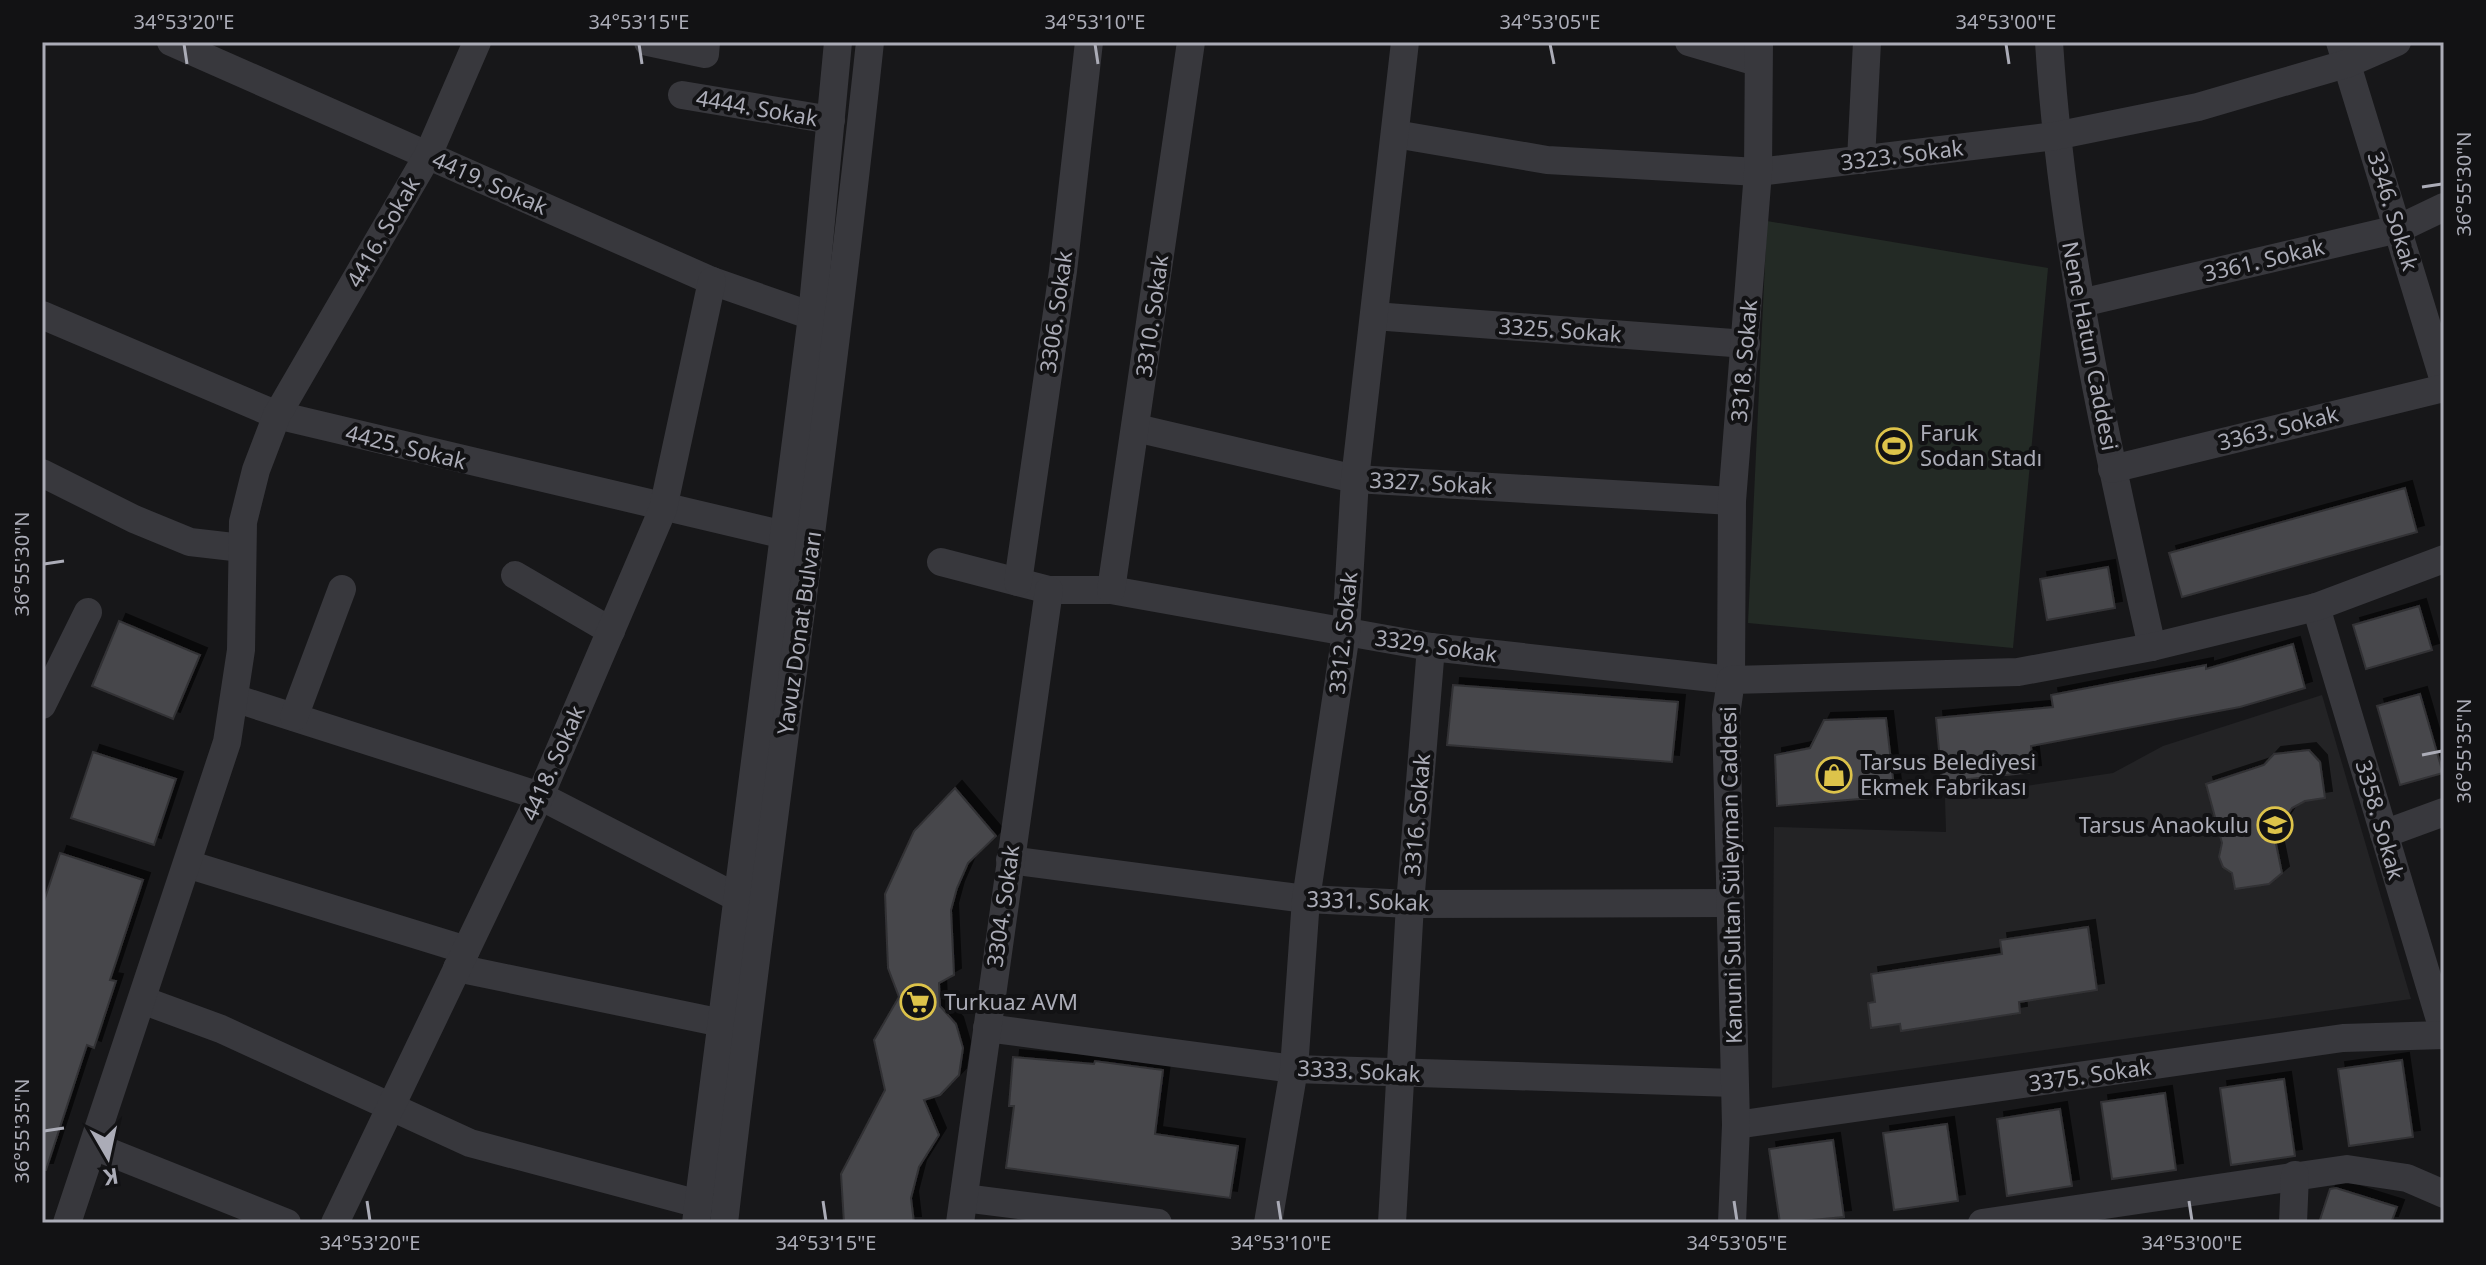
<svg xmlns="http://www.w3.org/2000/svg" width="2486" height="1265" font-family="'Noto Sans',sans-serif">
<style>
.built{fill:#232325}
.green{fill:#232a25}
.building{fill:#46474b;stroke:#323134;stroke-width:2;filter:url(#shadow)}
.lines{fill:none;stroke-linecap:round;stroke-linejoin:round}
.minor{stroke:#38383d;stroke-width:28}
.ticks{fill:none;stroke:#abacb7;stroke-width:3}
.labels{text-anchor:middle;stroke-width:8;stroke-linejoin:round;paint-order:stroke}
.street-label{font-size:22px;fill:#abacb7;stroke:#121214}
.poi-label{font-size:22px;fill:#abacb7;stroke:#121214;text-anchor:start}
.neatline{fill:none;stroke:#abacb7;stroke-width:3}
.ticks-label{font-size:20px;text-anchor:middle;fill:#abacb7}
</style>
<defs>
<filter id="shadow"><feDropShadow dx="7" dy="-7" stdDeviation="0" flood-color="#0009"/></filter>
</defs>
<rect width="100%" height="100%" fill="#171719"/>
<polygon class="built" points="2322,695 2411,999 1772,1088 1774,827 1946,832 1945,798 2113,773 2163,746"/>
<polygon class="green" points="1767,221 2048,268 2013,648 1748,623"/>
<g class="building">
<polygon points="2405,488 2417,532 2182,597 2169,553"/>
<polygon points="2108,567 2115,608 2047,620 2040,579"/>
<polygon points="2419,606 2432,650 2366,669 2353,625"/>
<polygon points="119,621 200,655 173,719 92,686"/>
<polygon points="2293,644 2305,688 2240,707 2031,746 2034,772 1942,782 1936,718 2053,707 2051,695 2206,665 2206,669"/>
<polygon points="1453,685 1678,702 1672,762 1447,745"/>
<polygon points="2420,694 2443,773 2400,785 2377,706"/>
<polygon points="1886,718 1895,796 1777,806 1775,755 1810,748 1824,720"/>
<polygon points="2309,750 2320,762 2325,798 2305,801 2292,808 2274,834 2282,873 2269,884 2235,889 2232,873 2223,867 2219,857 2222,843 2206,784 2264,765 2274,754"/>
<polygon points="93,752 176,779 154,845 71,818"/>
<polygon points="955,788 996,836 968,863 957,888 951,910 954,975 939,983 940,1006 956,1024 963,1048 959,1075 940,1095 924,1100 939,1135 919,1167 911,1198 914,1223 844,1223 841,1174 885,1090 874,1040 899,997 888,968 885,894 914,831"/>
<polygon points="60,853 143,880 110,980 116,981 94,1048 87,1045 46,1170 42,1170 42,907"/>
<polygon points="2088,927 2097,990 2019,1002 2020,1013 1901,1031 1900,1024 1871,1028 1868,1003 1875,1002 1871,974 2002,954 2000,940"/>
<polygon points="1013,1057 1094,1064 1095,1061 1163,1070 1155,1134 1238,1146 1230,1198 1006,1168 1014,1106 1009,1106"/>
<polygon points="2402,1060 2413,1137 2349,1146 2338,1069"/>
<polygon points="2284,1079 2295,1156 2231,1165 2220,1088"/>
<polygon points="2165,1093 2176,1170 2112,1179 2101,1102"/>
<polygon points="2060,1109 2072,1186 2007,1196 1997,1119"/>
<polygon points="1947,1124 1958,1201 1894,1210 1883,1133"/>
<polygon points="1833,1140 1844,1217 1780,1223 1769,1149"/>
<polygon points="2336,1188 2397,1207 2391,1223 2319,1223 2330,1189"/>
</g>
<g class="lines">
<g class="minor">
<polyline points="171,42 712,281 812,316"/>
<polyline points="648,42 705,54 706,42"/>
<polyline points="1689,42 1757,62"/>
<path d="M2049 42C2062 247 2107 447 2152 647"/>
<polyline points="2340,42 2444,381"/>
<polyline points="682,95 831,120"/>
<polyline points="1395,134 1547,160 1758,172 2055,136 2198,107 2349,63 2397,42"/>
<polyline points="1861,160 1867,42"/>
<polyline points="2081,303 2398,229 2444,207"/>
<polyline points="42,315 277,415 785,535"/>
<polyline points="1374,316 1746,344"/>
<polyline points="1136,428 1355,479 1732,501"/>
<polyline points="2112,469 2444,388"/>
<polyline points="42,473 134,519 190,542 242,548"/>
<polyline points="941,562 1049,590 1111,590 1431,647 1731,680 1732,501 1758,172 1759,42"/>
<polyline points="515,575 611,631"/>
<polyline points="1018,582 1063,271 1089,42"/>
<polyline points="1111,590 1191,42"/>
<polyline points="2316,607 2444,1033"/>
<polyline points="237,699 540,796 736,897"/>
<polyline points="42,705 88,612"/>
<polyline points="294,717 342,589"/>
<polyline points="2384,834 2444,812"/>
<polyline points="1010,860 1306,899 1410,904 1729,903"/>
<polyline points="187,864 466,950"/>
<polyline points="457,968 722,1023"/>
<polyline points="142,1000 221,1029 470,1143 699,1204"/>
<polyline points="987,1028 1294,1069 1734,1083"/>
<polyline points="1736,1125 2343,1038 2444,1035"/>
<polyline points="94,1146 287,1223"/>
<polyline points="964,1198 1158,1223"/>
<polyline points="67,1223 227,742 241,650 243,522 256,470 277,415 428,155 477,42"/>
<polyline points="335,1223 540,796 663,509 712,281"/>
<polyline points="696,1223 812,316 838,42"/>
<path d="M724 1223C769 829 828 437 870 42"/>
<polyline points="960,1223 1049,590"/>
<polyline points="1268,1223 1294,1069 1306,899 1346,633 1355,479 1405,42"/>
<polyline points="1392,1223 1410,904 1431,647"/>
<polyline points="1732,1223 1736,1125 1726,715 1731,680 2018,672 2152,647 2316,607 2444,559"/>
<polyline points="1982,1223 2347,1169 2407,1178 2444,1194"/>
<polyline points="2293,1223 2295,1175"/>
</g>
</g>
<path class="ticks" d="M184 44 187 64M639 44 642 64M1095 44 1098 64M1550 44 1554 64M2006 44 2009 64M2422 187 2442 184M44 564 64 561M2422 755 2442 751M44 1131 64 1128M367 1201 370 1221M823 1201 826 1221M1278 1201 1281 1221M1734 1201 1737 1221M2189 1201 2192 1221"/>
<defs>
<symbol id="stadium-ring" viewBox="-11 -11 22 22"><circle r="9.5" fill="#121214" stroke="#ddc34a" stroke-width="1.5"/><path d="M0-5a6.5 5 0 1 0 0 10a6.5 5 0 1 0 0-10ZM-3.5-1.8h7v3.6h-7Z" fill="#ddc34a"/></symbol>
<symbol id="shop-ring" viewBox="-11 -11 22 22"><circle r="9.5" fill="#121214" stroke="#ddc34a" stroke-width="1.5"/><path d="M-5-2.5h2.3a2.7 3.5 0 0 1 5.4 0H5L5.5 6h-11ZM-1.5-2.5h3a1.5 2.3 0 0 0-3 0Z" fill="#ddc34a"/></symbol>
<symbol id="school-ring" viewBox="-11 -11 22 22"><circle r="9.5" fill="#121214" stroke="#ddc34a" stroke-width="1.5"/><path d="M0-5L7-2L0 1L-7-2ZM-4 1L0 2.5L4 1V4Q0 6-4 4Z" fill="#ddc34a"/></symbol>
<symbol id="supermarket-ring" viewBox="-11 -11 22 22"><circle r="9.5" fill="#121214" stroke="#ddc34a" stroke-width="1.5"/><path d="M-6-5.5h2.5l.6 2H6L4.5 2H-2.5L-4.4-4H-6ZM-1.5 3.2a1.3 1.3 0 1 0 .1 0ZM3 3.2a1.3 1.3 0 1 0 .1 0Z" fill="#ddc34a"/></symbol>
</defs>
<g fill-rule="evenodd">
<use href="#stadium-ring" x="1874" y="426" width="40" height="40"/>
<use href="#shop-ring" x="1814" y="755" width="40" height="40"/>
<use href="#school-ring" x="2255" y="805" width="40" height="40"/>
<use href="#supermarket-ring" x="898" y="982" width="40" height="40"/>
</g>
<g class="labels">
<g class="street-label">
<text transform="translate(757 108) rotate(10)" y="8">4444. Sokak</text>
<text transform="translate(1902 155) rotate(-7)" y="8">3323. Sokak</text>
<text transform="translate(490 183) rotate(24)" y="8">4419. Sokak</text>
<text transform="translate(2393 211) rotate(73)" y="8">3346. Sokak</text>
<text transform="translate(383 232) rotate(-60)" y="8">4416. Sokak</text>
<text transform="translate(2264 260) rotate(-13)" y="8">3361. Sokak</text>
<text transform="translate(1056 312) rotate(-82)" y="8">3306. Sokak</text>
<text transform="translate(1152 316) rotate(-82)" y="8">3310. Sokak</text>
<text transform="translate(1560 330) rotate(4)" y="8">3325. Sokak</text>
<text transform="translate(2090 346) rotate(79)" y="8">Nene Hatun Caddesi</text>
<text transform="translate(1744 361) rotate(-85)" y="8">3318. Sokak</text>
<text transform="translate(2278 428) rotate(-14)" y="8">3363. Sokak</text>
<text transform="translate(406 447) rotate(14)" y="8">4425. Sokak</text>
<text transform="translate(1431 483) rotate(3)" y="8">3327. Sokak</text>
<text transform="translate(799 633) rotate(-82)" y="8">Yavuz Donat Bulvarı</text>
<text transform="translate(1343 633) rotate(-84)" y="8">3312. Sokak</text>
<text transform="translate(1436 646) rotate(8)" y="8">3329. Sokak</text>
<text transform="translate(553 763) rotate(-66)" y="8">4418. Sokak</text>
<text transform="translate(1417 815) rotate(-85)" y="8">3316. Sokak</text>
<text transform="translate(2380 820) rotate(74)" y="8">3358. Sokak</text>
<text transform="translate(1731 875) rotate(-91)" y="8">Kanuni Sultan Süleyman Caddesi</text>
<text transform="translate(1368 901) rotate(2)" y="8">3331. Sokak</text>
<text transform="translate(1003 906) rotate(-82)" y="8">3304. Sokak</text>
<text transform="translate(1359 1071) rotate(3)" y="8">3333. Sokak</text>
<text transform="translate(2090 1075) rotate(-8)" y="8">3375. Sokak</text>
</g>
<g class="poi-label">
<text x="1920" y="441">Faruk<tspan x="1920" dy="25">Sodan Stadı</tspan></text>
<text x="1860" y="770">Tarsus Belediyesi<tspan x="1860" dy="25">Ekmek Fabrikası</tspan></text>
<text x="2249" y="833" text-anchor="end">Tarsus Anaokulu</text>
<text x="944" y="1010">Turkuaz AVM</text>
</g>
</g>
<rect width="2486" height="1265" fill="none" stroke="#121214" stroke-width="88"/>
<g transform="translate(108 1157) rotate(171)" stroke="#121214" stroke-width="6" paint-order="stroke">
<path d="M0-6L14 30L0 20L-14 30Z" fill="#abacb7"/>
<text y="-12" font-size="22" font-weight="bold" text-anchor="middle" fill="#abacb7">K</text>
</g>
<rect x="44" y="44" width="2398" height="1177" class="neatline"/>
<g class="ticks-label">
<text x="184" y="29">34°53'20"E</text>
<text x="639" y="29">34°53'15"E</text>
<text x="1095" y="29">34°53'10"E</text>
<text x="1550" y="29">34°53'05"E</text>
<text x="2006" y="29">34°53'00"E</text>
<text transform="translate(2464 184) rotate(-90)" y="7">36°55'30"N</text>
<text transform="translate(22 564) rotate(-90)" y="7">36°55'30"N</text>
<text transform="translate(2464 751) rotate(-90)" y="7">36°55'35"N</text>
<text transform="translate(22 1131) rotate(-90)" y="7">36°55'35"N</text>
<text x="370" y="1250">34°53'20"E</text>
<text x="826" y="1250">34°53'15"E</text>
<text x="1281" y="1250">34°53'10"E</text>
<text x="1737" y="1250">34°53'05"E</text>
<text x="2192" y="1250">34°53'00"E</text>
</g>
</svg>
